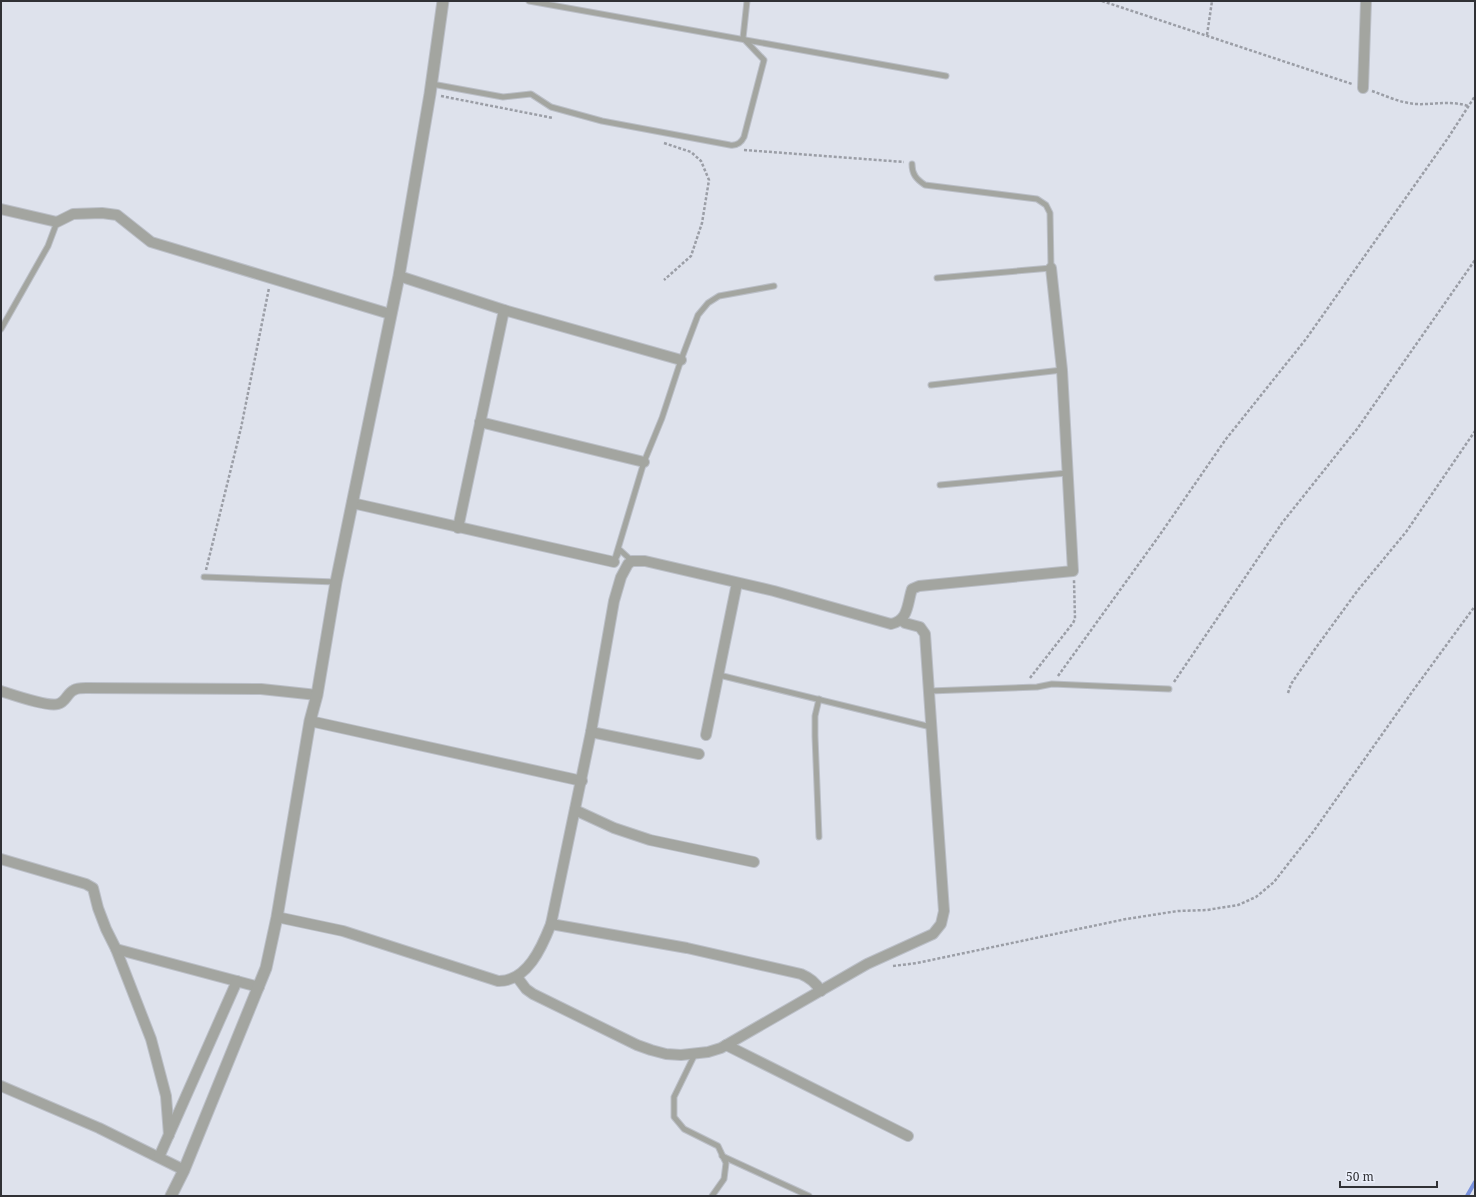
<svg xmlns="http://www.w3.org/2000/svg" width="1476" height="1197" font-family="'Noto Serif',serif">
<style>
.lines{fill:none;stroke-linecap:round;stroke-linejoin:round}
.stream{stroke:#7992de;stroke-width:4}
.service-casing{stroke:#bbbfc7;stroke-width:7}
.minor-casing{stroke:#bbbfc7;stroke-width:12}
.tertiary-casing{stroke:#bbbfc7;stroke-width:13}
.path{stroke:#9b9ea6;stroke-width:2.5;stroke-dasharray:3 2;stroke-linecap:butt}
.service{stroke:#a3a5a0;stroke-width:5}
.minor{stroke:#a3a5a0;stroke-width:10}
.tertiary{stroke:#a3a5a0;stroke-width:11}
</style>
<rect width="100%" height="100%" fill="#dee2ec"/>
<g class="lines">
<polyline class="stream" points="1467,1196 1475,1182"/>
<defs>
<g id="service">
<polyline points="529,1 946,76"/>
<path d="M432 84 503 97 531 94 551 107 602 121 730 145C737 146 741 143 744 137L764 60 743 38 747 1"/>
<path d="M912 164C912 174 916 179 925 185L1037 199 1046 205 1050 213 1051 268 937 278"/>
<polyline points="1,329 48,246 57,222"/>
<polyline points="931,385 1062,370"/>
<polyline points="940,485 1067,473"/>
<polyline points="632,561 620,550 614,562 644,462 662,418 681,360 698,315 708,303 719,296 774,286"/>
<polyline points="204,577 336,582"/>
<polyline points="719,675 931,727"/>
<polyline points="929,691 1037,687 1052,684 1169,689"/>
<polyline points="819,699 815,716 815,736 819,837"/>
<polyline points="695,1054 674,1097 674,1117 684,1129 718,1146 726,1163 724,1179 712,1196"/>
<polyline points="722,1156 809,1196"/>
</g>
<g id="minor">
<polyline points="1363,88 1366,1"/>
<polyline points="1,209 57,222 73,214 102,213 117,215 151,242 390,314"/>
<polyline points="399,276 504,310 681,360"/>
<polyline points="480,422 644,462"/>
<polyline points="352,503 614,562"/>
<polyline points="458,528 504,310"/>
<path d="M1 691C14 695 47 707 58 704 66 702 67 693 74 690 77 688 82 688 86 688L261 689 317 695"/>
<polyline points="310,721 582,781"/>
<polyline points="591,732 699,754"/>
<polyline points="706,735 737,583"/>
<polyline points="575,810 614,828 650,840 754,862"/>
<polyline points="1,859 86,884 93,888 98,908 106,929 116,949 151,1039 166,1096 169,1135"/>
<path d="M277 917 343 931 498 981C527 982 542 947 551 924L591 732 614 601 621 577 628 564 632 561H645L774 591 891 624C909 620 907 604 912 589L919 586 1073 571 1062 370 1051 268"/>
<path d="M551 924 687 948 801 974C810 978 815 982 821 991"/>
<polyline points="116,949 259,987"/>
<polyline points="517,977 526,989 533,994 637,1045 651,1050 666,1054 681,1055 708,1052 721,1048 867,964 933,934 941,924 944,911 925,634 920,627 905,623 902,620"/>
<polyline points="726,1045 908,1136"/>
<polyline points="1,1086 99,1128 184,1170"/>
<polyline points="159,1157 237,981"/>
</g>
<polyline id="tertiary" points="171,1196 184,1170 266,968 277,917 310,721 317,695 336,582 399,276 430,94 443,1"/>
</defs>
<use href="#service" class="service-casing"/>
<use href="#minor" class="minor-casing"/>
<use href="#tertiary" class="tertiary-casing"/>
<g class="path">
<polyline points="1102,1 1352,84"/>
<polyline points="1207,35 1212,1"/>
<path d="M1372 91C1386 96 1401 103 1416 104 1434 105 1450 100 1468 106"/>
<polyline points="441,96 553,118"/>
<polyline points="664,143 691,152 701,161 709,180 702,223 691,256 664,280"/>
<polyline points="744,150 904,162"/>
<polyline points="206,570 241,428 269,288"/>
<polyline points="1058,676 1159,536 1226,439 1306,339 1448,138 1475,96"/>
<polyline points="1030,678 1073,623 1075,619 1074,580"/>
<polyline points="1174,682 1282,523 1357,429 1475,260"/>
<polyline points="1288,693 1291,684 1315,649 1358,590 1406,532 1475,431"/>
<polyline points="893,966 917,963 1126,919 1178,911 1207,910 1238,905 1256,897 1274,882 1313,832 1412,692 1475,606"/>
</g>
<use href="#service" class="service"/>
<use href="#minor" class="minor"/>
<use href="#tertiary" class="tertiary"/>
</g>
<rect width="1476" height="1197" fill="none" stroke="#303135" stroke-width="4"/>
<path d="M1340 1181v6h97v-6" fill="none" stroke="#303135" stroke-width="2"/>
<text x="1346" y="1181" font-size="12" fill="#303135" stroke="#ebeffa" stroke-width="3" paint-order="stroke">50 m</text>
</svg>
